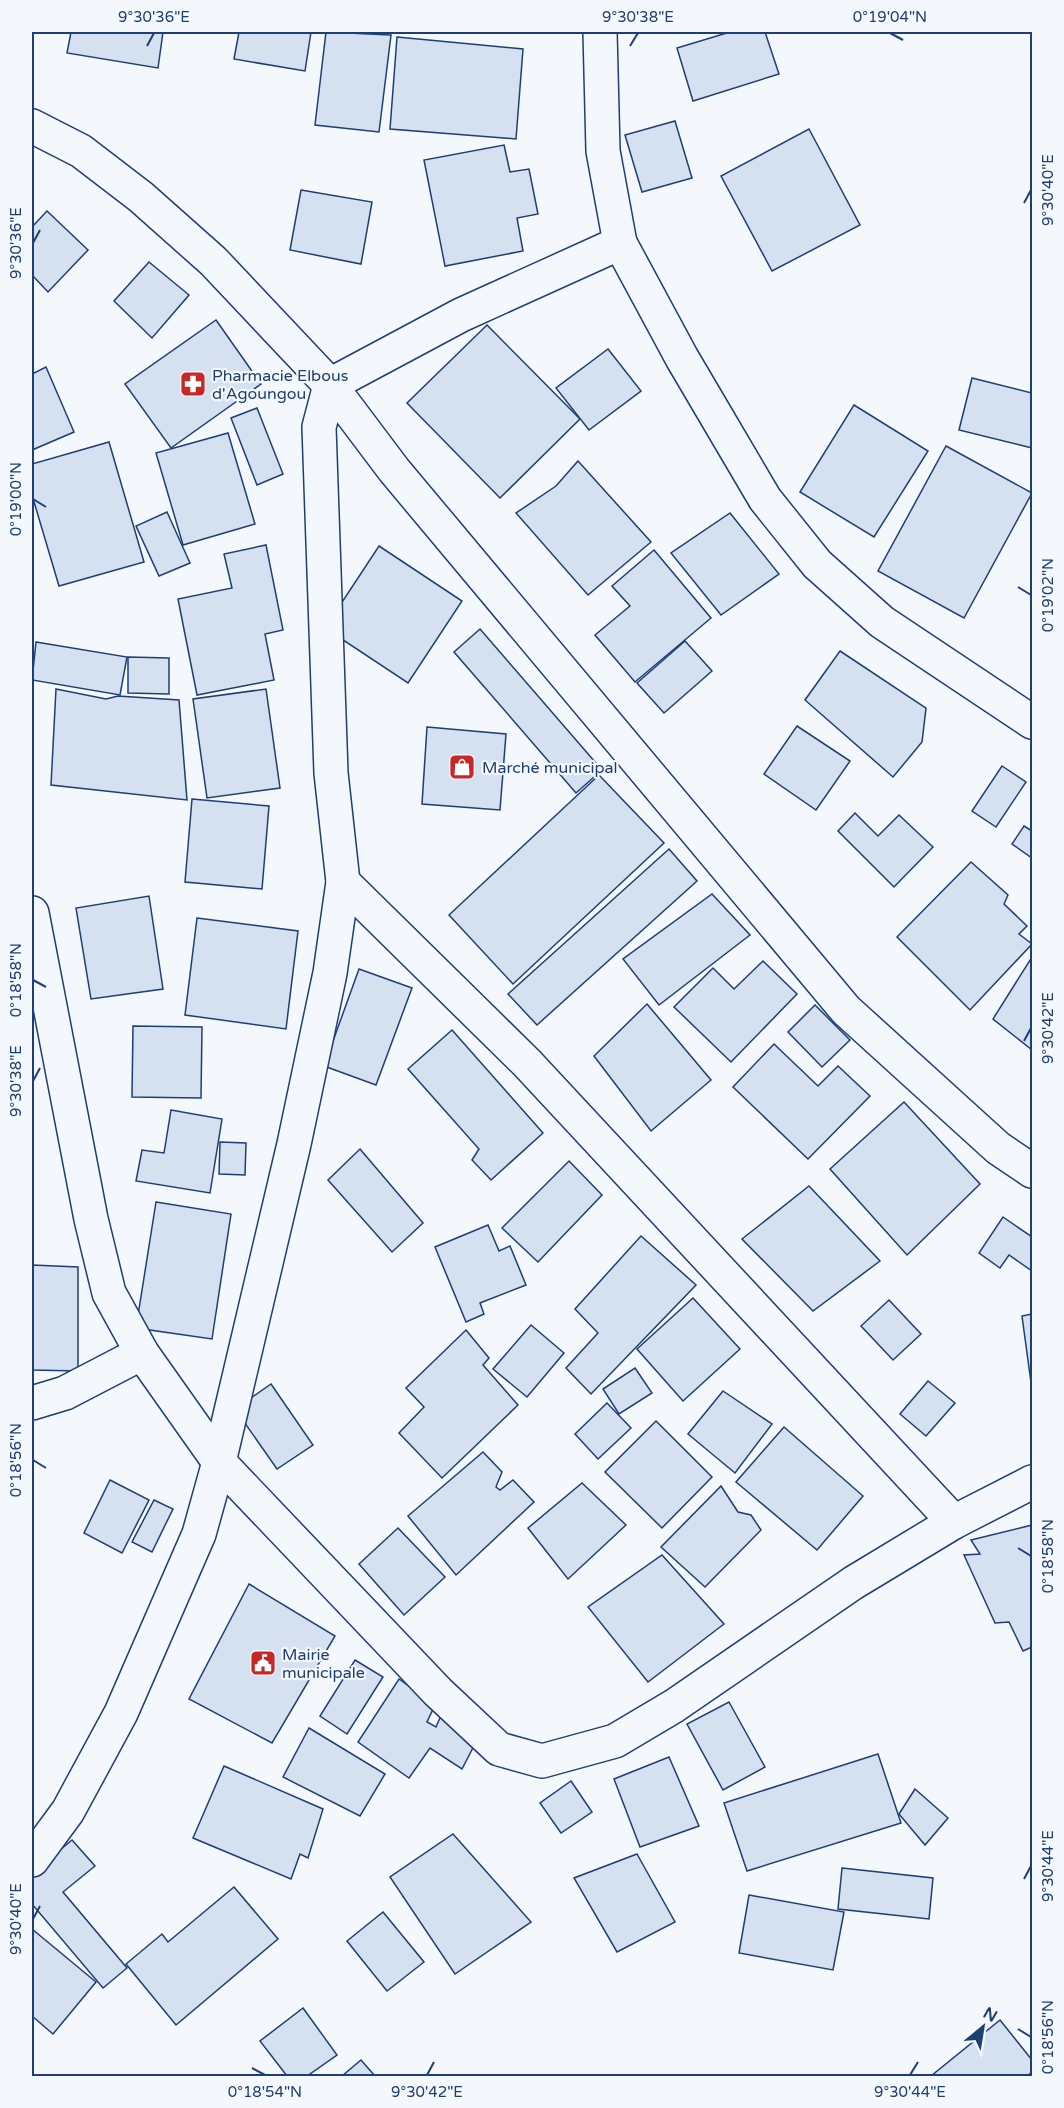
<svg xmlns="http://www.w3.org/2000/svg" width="1064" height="2108" font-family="'Varela Round',sans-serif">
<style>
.building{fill:#d5e0f0;stroke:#1d3f73;stroke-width:1.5}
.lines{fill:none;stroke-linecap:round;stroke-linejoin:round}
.street-casing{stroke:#1d3f73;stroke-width:36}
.street{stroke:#f4f7fb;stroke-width:33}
.ticks{fill:none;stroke:#1d3f73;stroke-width:2}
.labels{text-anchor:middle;stroke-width:4.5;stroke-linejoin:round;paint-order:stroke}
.poi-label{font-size:16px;fill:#1d3f73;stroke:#f4f7fb;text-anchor:start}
.neatline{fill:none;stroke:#1d3f73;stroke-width:2}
.ticks-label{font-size:15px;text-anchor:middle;fill:#1d3f73}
</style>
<rect width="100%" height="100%" fill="#f4f7fb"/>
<g class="building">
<polygon points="71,32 163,32 158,68 67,53"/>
<polygon points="239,32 311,32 305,71 234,59"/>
<polygon points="326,32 391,35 379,132 315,125"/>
<polygon points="730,32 765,32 779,74 693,101 677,48"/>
<polygon points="397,37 523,49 516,139 390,129"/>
<polygon points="675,121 692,178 642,192 625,135"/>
<polygon points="809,129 860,225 772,271 721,176"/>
<polygon points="504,145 510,172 529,169 538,214 517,218 523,251 445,266 424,160"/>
<polygon points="301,190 372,202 361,264 290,250"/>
<polygon points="47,211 88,250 48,292 32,275 32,227"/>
<polygon points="149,262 189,295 152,338 114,301"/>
<polygon points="216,320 261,384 171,448 125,384"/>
<polygon points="487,325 580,419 500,498 407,403"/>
<polygon points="608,349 641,391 589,430 556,388"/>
<polygon points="46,367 74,432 32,450 32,374"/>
<polygon points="972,378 1032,393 1032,448 959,430"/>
<polygon points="854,405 928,451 874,537 800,492"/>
<polygon points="257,408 283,474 257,485 231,418"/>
<polygon points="228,433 255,524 183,545 156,453"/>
<polygon points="109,442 144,562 59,586 32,495 32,464"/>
<polygon points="946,446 1032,493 964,618 878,571"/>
<polygon points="578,461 651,542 588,595 516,513 556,486"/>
<polygon points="167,512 190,563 159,576 136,526"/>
<polygon points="730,513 779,574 721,615 671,553"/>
<polygon points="266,545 283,630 265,634 274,680 197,695 178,599 232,588 224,554"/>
<polygon points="379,546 462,601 408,683 325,628"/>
<polygon points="654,550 711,618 635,682 595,635 630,606 612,586"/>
<polygon points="480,629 602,770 576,793 454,652"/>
<polygon points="685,641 712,671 664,713 637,683"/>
<polygon points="36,642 127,657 120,695 32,680"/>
<polygon points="840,651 926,708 922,742 893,777 805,700"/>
<polygon points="128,657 169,658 169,694 128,693"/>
<polygon points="56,689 106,699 118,696 179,700 187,800 51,785"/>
<polygon points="266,689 280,788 207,798 193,699"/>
<polygon points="797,726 850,761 816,810 764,774"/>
<polygon points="427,727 506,734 500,810 422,804"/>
<polygon points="1002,766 1026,782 996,827 972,811"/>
<polygon points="599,775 664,843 513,984 449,915"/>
<polygon points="192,799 269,806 262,889 185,882"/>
<polygon points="855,813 878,836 899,815 933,847 894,887 838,831"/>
<polygon points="1024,826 1032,831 1032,858 1012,844"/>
<polygon points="669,849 697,881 537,1025 508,994"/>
<polygon points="971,862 1008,895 1004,904 1027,926 1019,934 1032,944 970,1010 897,937"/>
<polygon points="712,894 750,935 659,1005 623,959"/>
<polygon points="149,896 163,989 91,999 76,908"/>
<polygon points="197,918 298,931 286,1029 185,1015"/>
<polygon points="1032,957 1032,1050 993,1019"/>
<polygon points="763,961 797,994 731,1062 674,1007 713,968 734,989"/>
<polygon points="359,969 412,988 376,1085 324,1066"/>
<polygon points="647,1004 711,1080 651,1131 594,1056"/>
<polygon points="815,1005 850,1040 822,1067 788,1032"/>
<polygon points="133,1026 202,1027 201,1098 132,1097"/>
<polygon points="452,1030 543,1133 491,1180 472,1160 479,1149 408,1069"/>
<polygon points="774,1044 818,1086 838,1066 870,1096 808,1159 733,1087"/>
<polygon points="904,1102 980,1184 907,1255 830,1169"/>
<polygon points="171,1110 222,1119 210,1193 136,1181 142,1150 164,1153"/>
<polygon points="220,1142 246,1143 245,1175 219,1174"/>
<polygon points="360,1149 423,1223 392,1252 328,1180"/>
<polygon points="569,1161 602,1195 538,1262 502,1228"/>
<polygon points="809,1186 880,1261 813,1311 742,1239"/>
<polygon points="156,1202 231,1214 212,1339 136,1328"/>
<polygon points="1003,1217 1032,1237 1032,1271 1009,1255 1000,1268 979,1253"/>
<polygon points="488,1225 499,1251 510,1246 526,1285 480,1303 484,1314 466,1322 435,1247"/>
<polygon points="641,1236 696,1285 591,1394 566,1368 598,1333 575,1309"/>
<polygon points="32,1265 78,1267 78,1371 32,1370"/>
<polygon points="693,1298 740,1349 683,1401 637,1349"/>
<polygon points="889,1300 921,1334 893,1360 861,1326"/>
<polygon points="1032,1314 1032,1390 1022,1316"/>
<polygon points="531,1325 564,1353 527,1397 493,1369"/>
<polygon points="466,1330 489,1358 483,1365 518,1405 442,1478 399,1433 424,1407 406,1388"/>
<polygon points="635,1368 652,1393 619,1414 603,1389"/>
<polygon points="928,1381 955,1403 926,1436 900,1414"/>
<polygon points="271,1384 313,1445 277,1469 235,1409"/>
<polygon points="723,1391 772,1424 735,1473 688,1434"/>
<polygon points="607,1403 631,1428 598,1459 575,1434"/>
<polygon points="656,1421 712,1477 662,1528 605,1472"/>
<polygon points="784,1427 863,1496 817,1550 736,1482"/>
<polygon points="483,1452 502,1472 496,1487 500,1490 513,1480 534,1502 456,1575 408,1516"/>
<polygon points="110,1480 149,1500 122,1553 84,1533"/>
<polygon points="582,1483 626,1525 568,1579 528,1528"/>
<polygon points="721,1486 738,1512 751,1515 761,1530 705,1587 661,1547"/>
<polygon points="154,1500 173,1509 152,1552 132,1542"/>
<polygon points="1032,1525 1032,1647 1023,1651 1009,1622 995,1623 964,1555 980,1554 971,1540"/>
<polygon points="398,1528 445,1577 404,1615 359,1564"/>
<polygon points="662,1555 724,1624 648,1682 588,1607"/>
<polygon points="249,1584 335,1636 272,1743 189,1699"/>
<polygon points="355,1660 383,1677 347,1734 320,1716"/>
<polygon points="399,1679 435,1705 427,1722 436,1727 443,1711 479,1736 462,1769 430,1748 409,1778 358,1742"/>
<polygon points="729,1702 765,1767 723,1790 687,1724"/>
<polygon points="309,1728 385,1774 360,1816 283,1777"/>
<polygon points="878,1754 901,1823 747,1871 724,1803"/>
<polygon points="669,1757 699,1826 640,1847 614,1779"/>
<polygon points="224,1766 323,1809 308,1858 300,1854 291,1879 193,1838"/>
<polygon points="571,1781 592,1812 561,1833 540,1803"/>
<polygon points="915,1789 948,1818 925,1845 899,1814"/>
<polygon points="453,1834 531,1922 455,1974 390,1877"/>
<polygon points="72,1840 95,1866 63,1892 127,1968 103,1988 32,1904 32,1873"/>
<polygon points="637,1854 675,1922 617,1952 574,1878"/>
<polygon points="842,1868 933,1878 929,1919 838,1909"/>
<polygon points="234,1887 278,1939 176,2025 126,1964 162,1934 168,1942"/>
<polygon points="749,1895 844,1912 833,1970 739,1953"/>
<polygon points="383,1912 424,1962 387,1991 347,1941"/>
<polygon points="32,1929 96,1982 53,2034 32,2016"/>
<polygon points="303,2008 337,2055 307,2076 287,2076 260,2041"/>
<polygon points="1000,2020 1032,2060 1032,2072 1027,2076 931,2076"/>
<polygon points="361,2060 375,2076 342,2076"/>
</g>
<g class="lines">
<defs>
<g id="street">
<polyline points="32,126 81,151 141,197 213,261 330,385 394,470 846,1010 998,1148 1032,1171"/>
<polyline points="620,243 682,358 765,499 817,564 882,622 1032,722"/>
<polyline points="343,882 527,1063 954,1522"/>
<polyline points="32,913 91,1219 109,1293 142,1353 219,1462 438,1692 499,1749 542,1761 615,1741 674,1706 853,1583 954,1522 1032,1482"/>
<polyline points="32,1403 65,1393 142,1353"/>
<polyline points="32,1860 68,1811 121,1713 199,1534 219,1462 294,1144 330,973 343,882 331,773 319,427 330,385 461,315 620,243 603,151 600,32"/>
</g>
</defs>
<use href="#street" class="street-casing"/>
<use href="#street" class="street"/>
</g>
<path class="ticks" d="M890 33 903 40M147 46 154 33M630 46 638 33M1024 203 1031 190M33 243 40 230M33 499 46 507M1018 587 1031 595M33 980 46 987M1024 1041 1031 1028M33 1081 40 1068M33 1460 46 1468M1018 1548 1031 1556M1024 1879 1031 1866M33 1919 40 1906M1018 2029 1031 2037M252 2068 265 2075M427 2075 434 2062M910 2075 918 2062"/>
<defs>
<symbol id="pharmacy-square" viewBox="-11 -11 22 22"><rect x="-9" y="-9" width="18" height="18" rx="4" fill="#c62828" stroke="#f4f7fb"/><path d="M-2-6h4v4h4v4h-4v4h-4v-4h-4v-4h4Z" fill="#fff"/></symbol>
<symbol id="shop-square" viewBox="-11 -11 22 22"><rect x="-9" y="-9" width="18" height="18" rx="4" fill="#c62828" stroke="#f4f7fb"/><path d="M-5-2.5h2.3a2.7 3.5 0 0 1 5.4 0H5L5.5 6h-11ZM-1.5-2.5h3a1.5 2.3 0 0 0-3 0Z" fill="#fff"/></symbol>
<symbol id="civic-square" viewBox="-11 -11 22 22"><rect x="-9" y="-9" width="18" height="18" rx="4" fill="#c62828" stroke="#f4f7fb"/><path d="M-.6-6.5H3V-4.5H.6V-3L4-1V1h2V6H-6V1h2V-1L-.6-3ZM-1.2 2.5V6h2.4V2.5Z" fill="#fff"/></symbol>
</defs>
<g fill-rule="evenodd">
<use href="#pharmacy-square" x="178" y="369" width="30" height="30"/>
<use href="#shop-square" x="447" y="752" width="30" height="30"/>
<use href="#civic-square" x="248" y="1648" width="30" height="30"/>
</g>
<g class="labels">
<g class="poi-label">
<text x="212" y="381">Pharmacie Elbous<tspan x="212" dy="18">d'Agoungou</tspan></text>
<text x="482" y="773">Marché municipal</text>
<text x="282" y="1660">Mairie<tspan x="282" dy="18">municipale</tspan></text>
</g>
</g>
<rect width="1064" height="2108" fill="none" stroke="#f4f7fb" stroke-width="66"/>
<g transform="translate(983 2027) rotate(30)" stroke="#f4f7fb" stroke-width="4.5" paint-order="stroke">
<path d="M0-4.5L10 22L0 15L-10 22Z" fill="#1d3f73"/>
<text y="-9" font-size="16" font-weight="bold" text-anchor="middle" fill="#1d3f73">N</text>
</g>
<rect x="33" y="33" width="998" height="2042" class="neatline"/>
<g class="ticks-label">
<text x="154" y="22">9°30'36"E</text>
<text x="638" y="22">9°30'38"E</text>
<text x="890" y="22">0°19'04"N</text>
<text transform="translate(1048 190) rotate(-90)" y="5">9°30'40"E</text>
<text transform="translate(16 243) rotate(-90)" y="5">9°30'36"E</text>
<text transform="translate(16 499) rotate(-90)" y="5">0°19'00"N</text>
<text transform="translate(1048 595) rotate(-90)" y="5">0°19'02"N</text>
<text transform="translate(16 980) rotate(-90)" y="5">0°18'58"N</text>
<text transform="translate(1048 1028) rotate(-90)" y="5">9°30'42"E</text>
<text transform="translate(16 1081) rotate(-90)" y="5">9°30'38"E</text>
<text transform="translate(16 1460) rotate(-90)" y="5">0°18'56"N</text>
<text transform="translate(1048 1556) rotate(-90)" y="5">0°18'58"N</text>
<text transform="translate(1048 1866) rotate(-90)" y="5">9°30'44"E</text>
<text transform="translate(16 1919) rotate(-90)" y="5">9°30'40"E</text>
<text transform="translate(1048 2037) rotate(-90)" y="5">0°18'56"N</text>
<text x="265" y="2097">0°18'54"N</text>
<text x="427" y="2097">9°30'42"E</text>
<text x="910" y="2097">9°30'44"E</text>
</g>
</svg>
